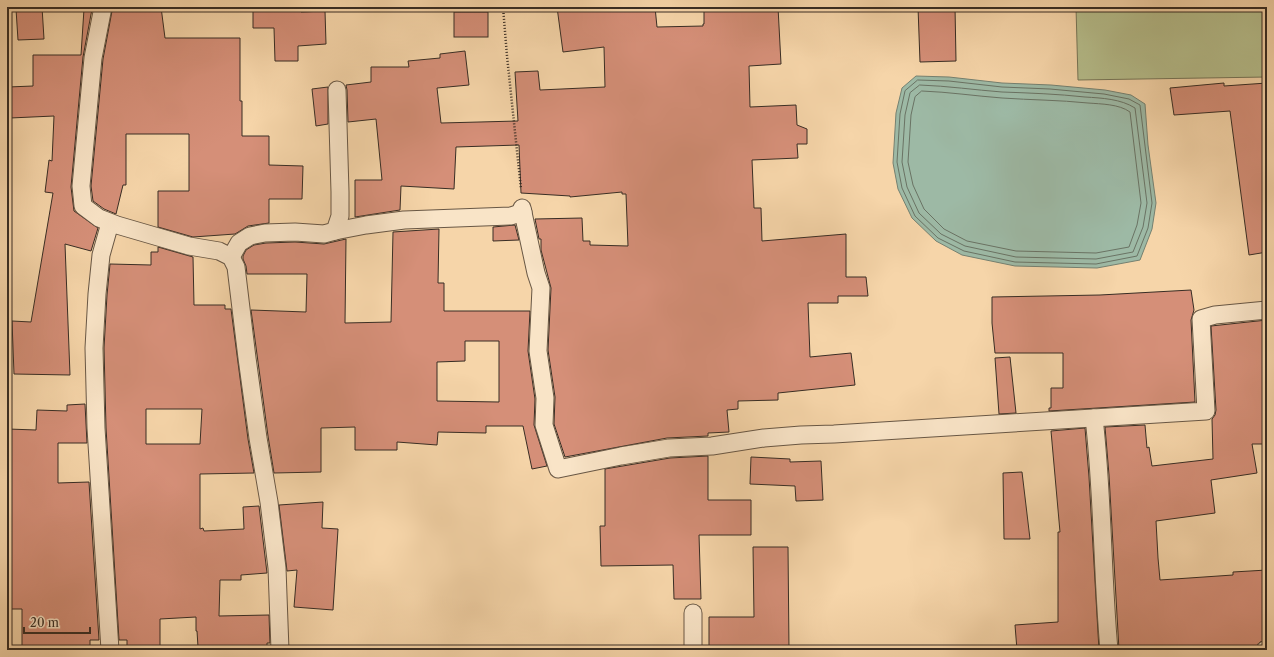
<svg xmlns="http://www.w3.org/2000/svg" width="1274" height="657" font-family="'Libre Caslon Text',serif">
<style>
.green{fill:#b6be8c;stroke:#777658}
.water{fill:#9db9a5;stroke:#758171}
.lines{fill:none;stroke-linecap:round;stroke-linejoin:round}
.shore{stroke:#6a7364;stroke-width:1}
.building{fill:#d58f78;stroke:#382d24;fill-rule:evenodd}
.street-casing{stroke:#685745;stroke-width:19}
.path{stroke:#382d24;stroke-width:2.5;stroke-dasharray:1 2;stroke-linecap:butt}
.street{stroke:#f9e4c7;stroke-width:17}
</style>
<rect width="100%" height="100%" fill="#f6d5a9"/>
<filter id="stains"><feTurbulence type="fractalNoise" baseFrequency=".005" numOctaves="4"/><feColorMatrix values="0 0 0 0 .2 0 0 0 0 .09 0 0 0 0 .02 0 0 0 .5 -.17"/></filter>
<radialGradient id="worn" r=".72"><stop offset=".6" stop-color="#630" stop-opacity="0"/><stop offset="1" stop-color="#630" stop-opacity=".3"/></radialGradient>
<polygon class="green" points="1076,7 1267,7 1267,77 1078,80"/>
<polygon class="water" points="916,76 949,77 1002,83 1051,85 1105,90 1131,95 1145,104 1148,145 1156,203 1152,229 1140,260 1097,268 1015,266 962,255 936,241 912,218 898,189 893,163 896,113 902,88"/>
<g class="lines">
<g class="shore">
<polygon points="918,80 949,81 1002,87 1050,89 1104,94 1129,99 1140,105 1152,203 1148,228 1137,256 1096,264 1015,262 964,251 938,238 915,216 902,188 897,162 900,114 905,91"/>
<path d="M920 85C948 86 975 90 1002 92 1030 93 1058 94 1085 97 1102 98 1121 99 1135 108L1147 203 1143 227 1133 252 1096 259 1016 257 965 246 941 234 919 213 907 187 902 162 905 115 910 93Z"/>
<path d="M922 91C949 92 975 96 1002 98 1031 100 1059 100 1088 103 1101 104 1119 104 1130 112L1141 203 1137 225 1129 247 1096 253 1016 251 967 241 944 229 924 209 913 185 908 162 911 115 915 97Z"/>
</g>
</g>
<g class="building">
<polygon points="42,7 44,39 18,40 16,9"/>
<polygon points="156,7 161,7 165,38 240,38 240,101 242,101 242,136 269,136 269,165 303,166 302,199 269,199 269,223 248,226 235,234 193,237 158,227 158,191 189,191 189,134 126,134 126,185 123,185 116,214 104,209 93,201 91,186 103,59 112,11 121,11"/>
<polygon points="253,7 301,7 301,12 325,11 326,44 298,46 298,61 275,61 274,28 253,28"/>
<polygon points="557,7 655,7 657,27 703,26 703,24 704,24 704,11 749,10 748,7 778,7 781,64 749,66 750,107 796,105 797,125 807,129 807,144 797,144 798,158 752,160 754,208 761,208 762,241 846,234 846,277 866,277 868,296 838,296 838,303 808,303 810,357 851,353 855,385 778,393 778,400 738,401 738,409 727,410 729,432 708,433 708,436 667,438 565,457 554,424 555,397 548,350 551,288 541,250 541,239 539,239 535,219 582,218 583,241 590,241 590,245 628,246 626,194 622,194 622,192 570,197 570,196 521,193 519,145 456,147 454,189 401,186 400,210 355,217 355,180 382,180 376,119 348,122 347,90 346,85 371,82 371,67 409,67 408,61 440,58 440,54 465,51 469,85 437,88 441,123 518,121 515,72 538,71 540,90 605,87 604,47 563,52"/>
<polygon points="918,7 955,7 956,61 920,62"/>
<polygon points="84,9 92,9 83,57 71,187 74,211 98,228 91,251 65,244 70,375 14,374 12,321 31,322 53,193 45,192 49,160 52,161 54,116 10,118 8,87 33,86 33,55 81,55"/>
<rect x="454" y="12" width="34" height="25"/>
<polygon points="1224,83 1224,86 1267,83 1267,252 1249,255 1230,111 1174,115 1170,88"/>
<polygon points="328,87 328,124 316,126 312,89"/>
<polygon points="515,225 519,240 493,241 493,227"/>
<path d="M439 229 438 283H444V311H530L528 351 535 399 534 425 547 466 532 469 523 426H486V433L438 432 437 445 397 442V450H355V427L321 428V472L274 473 268 436 251 310 306 312 307 274H247L246 266 243 259V256L246 250 254 245 266 243 295 242 324 244 346 239 345 323 391 322 393 232ZM465 341H499V402L437 401V362L465 361Z"/>
<path d="M158 247 193 257 194 305H225V309H231L248 439 254 473 200 474V529L203 528 204 531 244 529 243 507 259 506 267 573 241 575V580H220L219 616 269 615 270 643H267V650H224V646L198 647 197 631H196V617L160 619V650H127V640H119L106 428 104 348 107 295 110 264 151 265V252H158ZM146 409H202L200 444H146Z"/>
<polygon points="1191,290 1194,310 1191,320 1195,402 1049,411 1049,408 1051,408 1051,388 1063,388 1063,353 995,353 992,323 992,297 1100,295"/>
<polygon points="1267,320 1267,444 1252,444 1257,473 1211,480 1215,513 1156,521 1158,558 1160,580 1233,575 1233,572 1267,570 1267,640 1260,642 1255,648 1238,650 1119,650 1109,475 1105,427 1145,425 1147,448 1149,447 1152,466 1213,459 1212,419 1215,415 1216,410 1211,326"/>
<polygon points="1010,357 1016,413 999,414 995,358"/>
<polygon points="85,404 87,443 58,443 58,483 89,482 99,640 90,640 90,650 22,649 22,609 7,609 8,429 36,430 37,410 67,411 67,405"/>
<polygon points="1085,428 1089,477 1099,650 1017,650 1015,625 1058,622 1058,532 1060,532 1051,431"/>
<polygon points="708,456 708,500 751,500 751,535 699,535 701,599 674,599 673,565 601,566 600,526 605,526 605,469 670,458"/>
<polygon points="751,457 790,459 790,462 821,461 823,500 796,501 795,486 750,484"/>
<polygon points="1022,472 1030,539 1004,539 1003,473"/>
<polygon points="323,502 322,528 338,529 333,610 294,607 297,570 287,571 279,505"/>
<polygon points="753,547 788,547 789,650 709,650 709,617 754,617"/>
</g>
<g class="lines">
<defs>
<g id="street">
<polyline points="103,7 93,58 81,186 83,206 99,218 117,225 189,246 219,251 231,257 236,267 247,358 258,438 269,502 277,568 280,650"/>
<polyline points="522,208 536,273 541,288 538,351 545,398 544,425 558,469 621,456 669,448 712,446 764,438 801,435 834,434 1206,411 1201,319 1215,315 1267,310"/>
<polyline points="110,223 101,255 97,294 94,348 96,428 110,650"/>
<polyline points="335,231 366,225 404,220 511,216 523,212"/>
<polyline points="231,257 239,243 250,236 265,233 295,232 324,234 335,231 340,216 340,192 337,90"/>
<path d="M1094 418C1103 495 1102 573 1109 650"/>
<polyline points="693,613 693,650"/>
<polyline points="1265,650 1267,650"/>
</g>
</defs>
<use href="#street" class="street-casing"/>
<polyline class="path" points="503,7 507,56 521,189"/>
<use href="#street" class="street"/>
</g>
<rect width="1274" height="657" fill="none" stroke="#f6d5a9" stroke-width="24"/>
<rect x="8" y="8" width="1258" height="641" fill="none" stroke="#382d24" stroke-width="2"/>
<rect x="12" y="12" width="1250" height="633" fill="none" stroke="#382d24"/>
<path d="M24 627v6h66v-6" fill="none" stroke="#382d24" stroke-width="2"/>
<text x="30" y="627" font-size="12" fill="#382d24" stroke="#f9e4c7" stroke-width="3" paint-order="stroke">20 m</text>
<rect width="100%" height="100%" filter="url(#stains)"/>
<rect width="100%" height="100%" fill="url(#worn)"/>
</svg>
